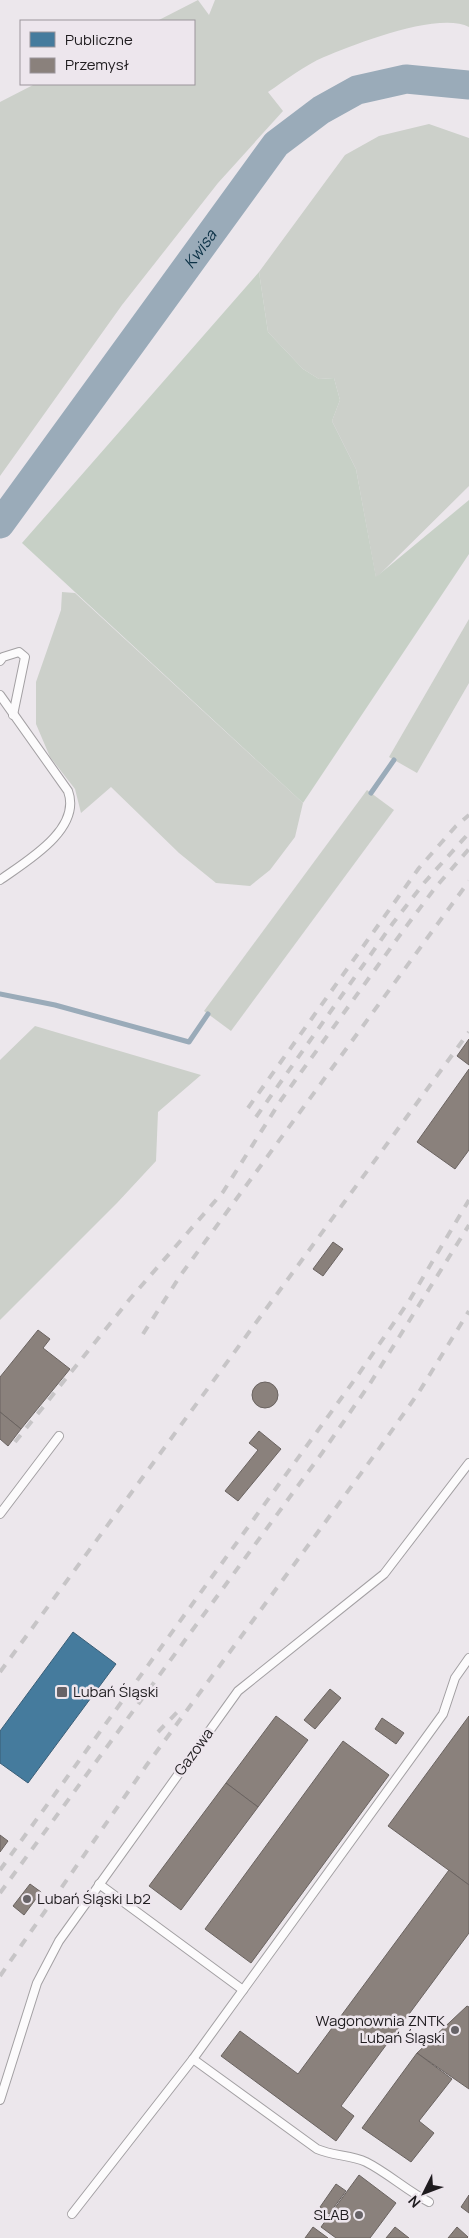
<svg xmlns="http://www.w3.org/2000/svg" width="469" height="2238" font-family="Manrope,sans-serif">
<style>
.green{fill:#ccd0ca}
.forest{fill:#c7d0c6}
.public{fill:#457b9d;stroke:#3a5e77}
.industry{fill:#8a817c;stroke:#6a6360}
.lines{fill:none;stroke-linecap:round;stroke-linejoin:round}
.stream{stroke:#9aabb9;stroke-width:5}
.river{stroke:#9aabb9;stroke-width:29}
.lane-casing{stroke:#a3a0a3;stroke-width:10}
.lane{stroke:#fcfbfc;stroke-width:8}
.rail{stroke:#c7c5c7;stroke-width:4;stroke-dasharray:9 9;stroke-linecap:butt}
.poi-dot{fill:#676367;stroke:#ede6ed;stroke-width:2}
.labels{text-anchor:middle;stroke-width:5;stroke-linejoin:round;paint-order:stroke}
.poi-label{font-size:15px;fill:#1f1c1f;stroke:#ede6ed;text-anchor:start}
.street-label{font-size:15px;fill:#1f1c1f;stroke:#ede6ed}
.water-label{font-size:16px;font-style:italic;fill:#0b3146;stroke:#ede6ed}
</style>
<rect width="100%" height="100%" fill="#ece7ec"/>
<g class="green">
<path d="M198 0 209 15 215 0H469V27C439 11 355 44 324 57 305 65 286 80 268 92L283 111 218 183 122 305 0 476V102L35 84H194V21H157Z"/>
<polygon points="429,124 469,138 469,486 376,578 356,469 332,421 340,400 334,378 319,379 303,369 268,332 259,272 345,155 379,136"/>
<polygon points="62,592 75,593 303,803 295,837 270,870 250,886 216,883 179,853 111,787 81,813 75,789 50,757 36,724 36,682 61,610"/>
<polygon points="469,619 469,683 417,773 389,757"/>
<polygon points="367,790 394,810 231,1031 204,1011"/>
<polygon points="35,1026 201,1075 158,1112 156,1161 117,1203 0,1320 0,1060"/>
</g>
<polygon class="forest" points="259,272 268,332 303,369 319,379 334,378 340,400 332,421 356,469 376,577 469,500 469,554 303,803 22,543"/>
<polygon class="public" points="73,1632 116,1664 28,1783 0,1763 0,1731"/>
<g class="industry">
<polygon points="469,1039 469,1065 457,1056"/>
<polygon points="469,1069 469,1150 455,1169 417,1142"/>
<polygon points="333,1242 343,1249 323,1276 313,1269"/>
<polygon points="38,1330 50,1339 43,1348 70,1369 21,1429 0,1412 0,1377"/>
<circle cx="265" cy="1395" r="13"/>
<polygon points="0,1412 21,1429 8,1446 0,1439"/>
<polygon points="259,1431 281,1449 238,1501 225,1491 258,1450 249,1443"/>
<polygon points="330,1689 341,1698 315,1729 304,1720"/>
<polygon points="276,1716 308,1740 258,1807 226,1783"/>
<polygon points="469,1716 469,1885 388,1826"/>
<polygon points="382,1718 404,1733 396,1744 375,1729"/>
<polygon points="343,1741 389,1775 251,1963 205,1929"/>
<polygon points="226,1783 258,1807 181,1910 149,1886"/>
<polygon points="0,1835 8,1841 0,1852"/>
<polygon points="449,1870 469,1885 469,1933 341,2106 354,2116 336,2141 221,2056 240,2031 298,2074"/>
<polygon points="30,1884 41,1892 24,1915 13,1906"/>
<polygon points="467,2006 469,2007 469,2089 417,2053"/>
<polygon points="417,2053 452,2079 419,2121 434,2133 411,2162 362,2128"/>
<polygon points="359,2175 396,2203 370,2238 336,2238 321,2227"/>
<polygon points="336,2184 346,2191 329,2214 320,2207"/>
<polygon points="469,2195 469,2213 461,2207"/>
<polygon points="313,2227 328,2238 305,2238"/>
<polygon points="395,2227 409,2238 386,2238"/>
<polygon points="457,2227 468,2237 467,2238 448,2238"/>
</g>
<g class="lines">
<g class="stream">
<polyline points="371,793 394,760"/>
<polyline points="0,994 55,1005 189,1042 208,1014"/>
</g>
<path class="river" id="s1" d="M0 524 276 144 321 110 357 90 406 79 469 85"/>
<defs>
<g id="lane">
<polyline points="0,661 3,657 19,652 25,657 13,715"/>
<path d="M0 695 68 791C82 829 27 861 0 880"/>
<polyline points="0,1514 59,1436"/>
<polyline points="99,1884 243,1990"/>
<path d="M193 2059 317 2149C333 2156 351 2155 366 2162 388 2173 407 2191 429 2202"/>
<polyline points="0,2100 37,1983 59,1941 238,1691 384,1574 469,1463"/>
<polyline points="72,2214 193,2059 443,1714 455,1678 469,1658"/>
</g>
</defs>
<use href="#lane" class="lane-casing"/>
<use href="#lane" class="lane"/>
<g class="rail">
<polyline points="248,1108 419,868 456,826 469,815"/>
<polyline points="256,1117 393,923 424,883 469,833"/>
<polyline points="143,1334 180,1276 469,881"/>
<polyline points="15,1442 129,1300 223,1192 281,1100 405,928 435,888 469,849"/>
<polyline points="0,1672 469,1032"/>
<polyline points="158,1732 182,1707"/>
<polyline points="0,1870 358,1375 409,1301 469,1200"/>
<polyline points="0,1893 322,1453 371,1382 469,1225"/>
<polyline points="0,1976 146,1766 376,1453 419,1392 469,1311"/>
</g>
</g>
<g class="poi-dot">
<rect x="56" y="1686" width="12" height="12" rx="2.5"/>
<circle cx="27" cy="1899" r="5"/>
<circle cx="455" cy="2030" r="5"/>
<circle cx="359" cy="2215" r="5"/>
</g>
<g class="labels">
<g class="poi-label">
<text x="73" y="1697">Lubań Śląski</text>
<text x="37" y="1904">Lubań Śląski Lb2</text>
<text x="445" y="2026" text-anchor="end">Wagonownia ZNTK<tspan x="445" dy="17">Lubań Śląski</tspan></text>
<text x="349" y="2220" text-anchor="end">SLAB</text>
</g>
<g class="street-label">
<text transform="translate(194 1752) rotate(-54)" y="5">Gazowa</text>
</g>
<g class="water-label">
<text dy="6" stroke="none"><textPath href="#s1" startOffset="340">Kwisa</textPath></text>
</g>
</g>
<rect x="20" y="20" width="175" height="65" fill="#ede6ed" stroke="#9b959b"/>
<rect x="30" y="32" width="25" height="15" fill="#457b9d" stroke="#9b959b"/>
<text x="65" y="45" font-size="15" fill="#1f1c1f">Publiczne</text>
<rect x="30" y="58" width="25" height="15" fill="#8a817c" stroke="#9b959b"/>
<text x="65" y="70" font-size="15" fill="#1f1c1f">Przemysł</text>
<g transform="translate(424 2193) rotate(228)" stroke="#ede6ed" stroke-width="4" paint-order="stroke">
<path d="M0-4L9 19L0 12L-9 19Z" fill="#1f1c1f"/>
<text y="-8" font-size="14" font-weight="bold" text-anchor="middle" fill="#1f1c1f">N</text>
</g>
</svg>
